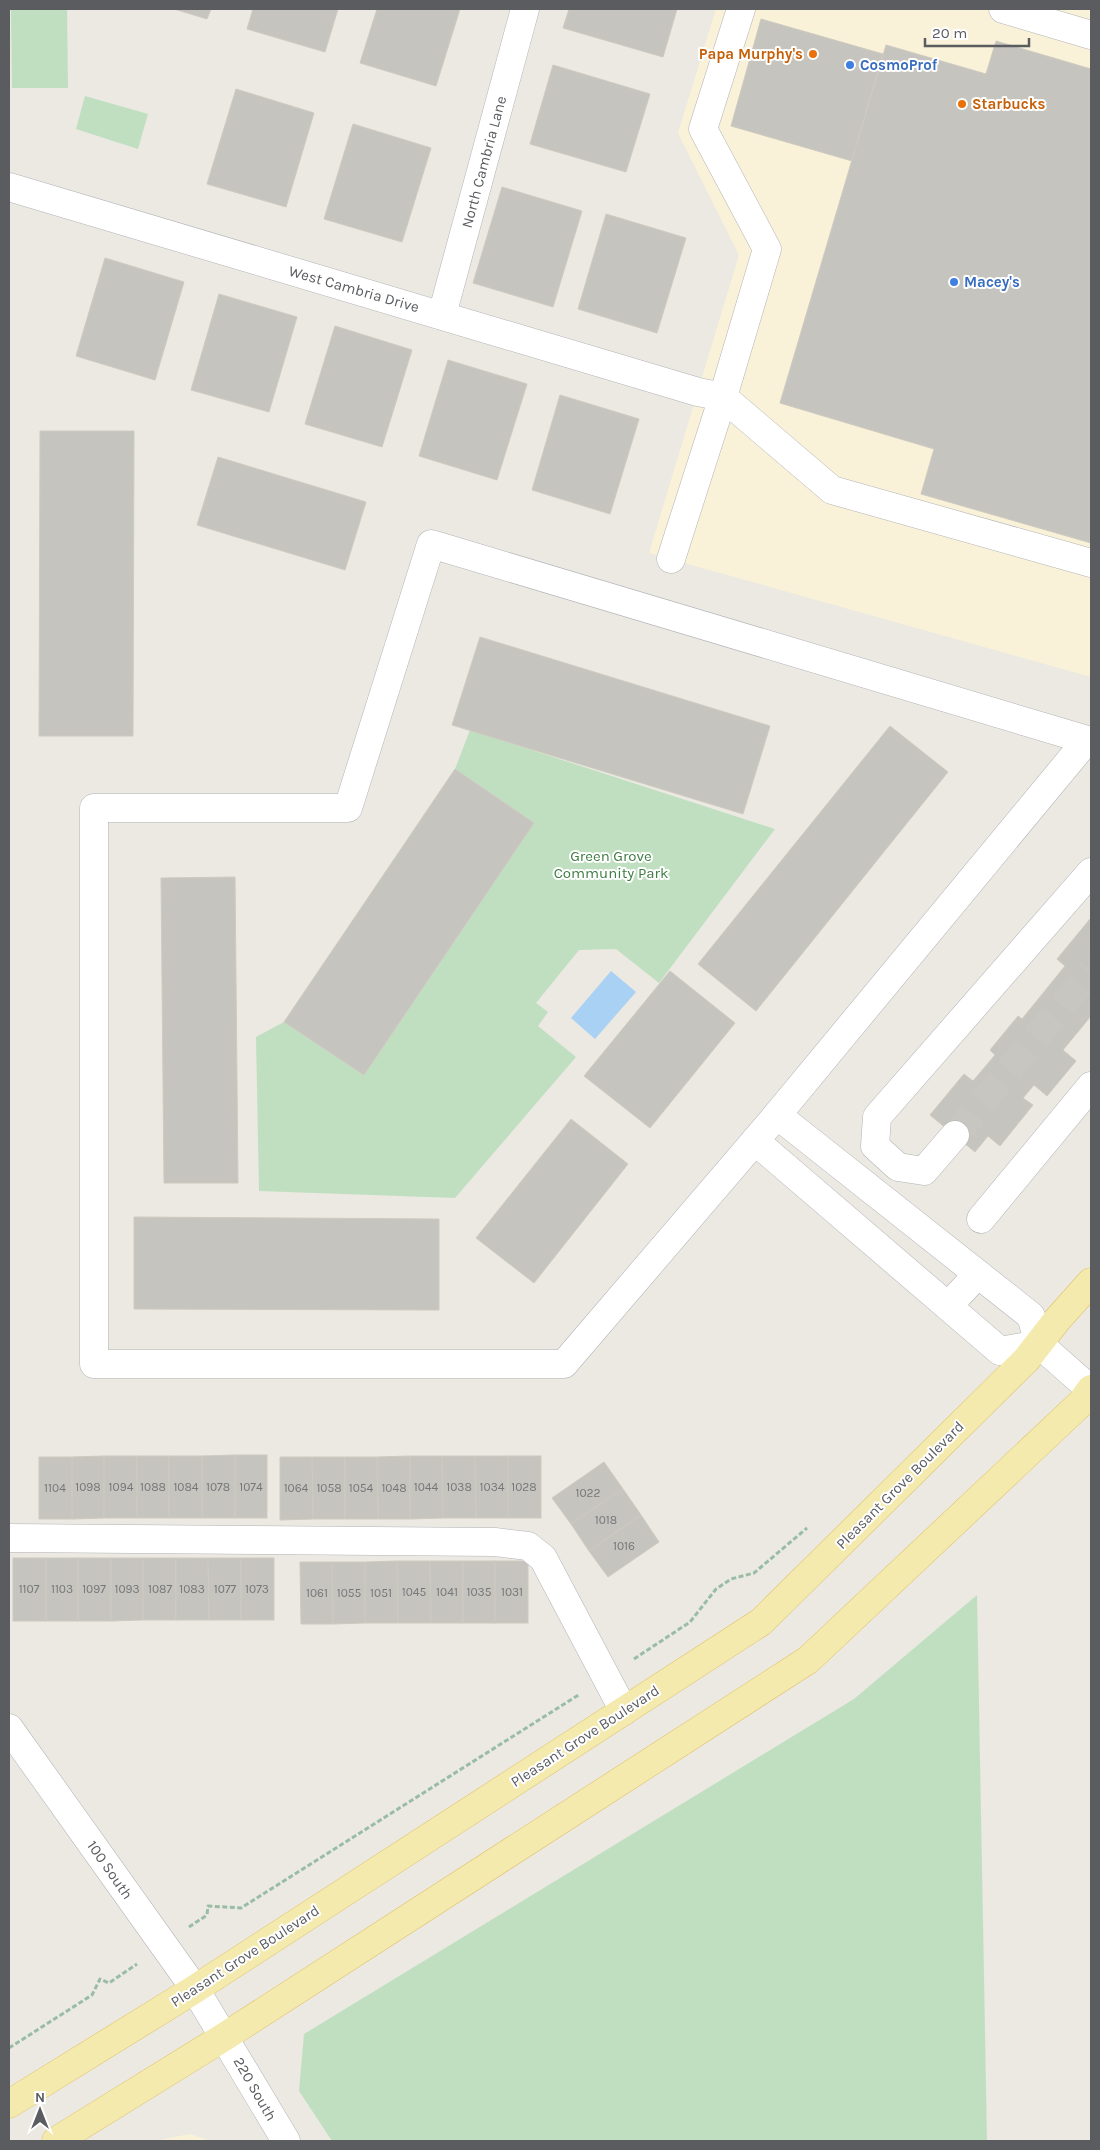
<svg xmlns="http://www.w3.org/2000/svg" width="1100" height="2150" font-family="Karla,sans-serif">
<style>
.commercial{fill:#f9f2d8}
.green{fill:#c0dfc1}
.water{fill:#a8d1f3}
.building{fill:#c6c4be;stroke:#cecac0}
.lines{fill:none;stroke-linecap:round;stroke-linejoin:round}
.minor-tunnel{stroke:#c7c6c1;stroke-width:28;stroke-dasharray:28 14;stroke-linecap:butt}
.minor-casing{stroke:#b2b3b7;stroke-width:29}
.major-casing{stroke:#dfc066;stroke-width:29}
.path{stroke:#99bda4;stroke-width:3;stroke-dasharray:5 2.5;stroke-linecap:butt}
.minor{stroke:#fff;stroke-width:28}
.major{stroke:#f4eaad;stroke-width:28}
.food-dot{fill:#e8710a;stroke:#fff;stroke-width:2}
.shop-dot{fill:#3f7fe0;stroke:#fff;stroke-width:2}
.labels{text-anchor:middle;stroke-width:4;stroke-linejoin:round;paint-order:stroke}
.number-label{font-size:12px;fill:#757678}
.food-label{font-size:15px;font-weight:bold;fill:#c56008;stroke:#fff;text-anchor:end}
.shop-label{font-size:15px;font-weight:bold;fill:#366cbe;stroke:#fff;text-anchor:start}
.street-label{font-size:15px;fill:#5a5c60;stroke:#fff}
.park-label{font-size:15px;fill:#3e7b42;stroke:#fff}
</style>
<rect width="100%" height="100%" fill="#ebe9e1"/>
<g class="commercial">
<polygon points="716,9 1091,9 1091,677 649,553 739,255 678,133"/>
<polygon points="190,2134 211,2141 160,2141 164,2139"/>
</g>
<g class="green">
<polygon points="11,9 67,9 68,88 12,88"/>
<polygon points="85,96 148,114 138,149 76,129"/>
<polygon points="470,730 775,829 659,983 616,949 579,950 536,1003 548,1012 538,1026 576,1057 455,1198 259,1191 256,1037 284,1022 364,1075 534,823 455,769"/>
<polygon points="977,1595 987,2141 332,2141 299,2091 304,2034 854,1699"/>
</g>
<polygon class="water" points="611,971 636,992 595,1039 571,1018"/>
<g class="building">
<polygon points="174,9 211,9 207,19"/>
<polygon points="253,9 338,9 325,52 247,29"/>
<polygon points="377,9 460,9 436,86 360,63"/>
<polygon points="569,9 677,9 663,57 563,28"/>
<polygon points="761,19 883,54 852,161 731,126"/>
<polygon points="996,41 1091,69 1091,543 921,494 934,449 780,403 886,45 986,74"/>
<polygon points="553,65 650,94 626,172 530,144"/>
<polygon points="236,89 314,113 286,207 207,184"/>
<polygon points="353,124 431,148 402,242 324,219"/>
<polygon points="502,187 582,211 553,307 473,283"/>
<polygon points="606,214 686,238 657,333 578,309"/>
<polygon points="105,258 184,282 155,380 76,356"/>
<polygon points="219,294 297,317 269,412 191,390"/>
<polygon points="335,326 412,350 382,447 305,424"/>
<polygon points="448,360 527,384 497,480 419,456"/>
<polygon points="560,395 639,419 610,514 532,490"/>
<polygon points="40,431 134,431 133,736 39,736"/>
<polygon points="218,457 366,502 345,570 197,525"/>
<polygon points="480,637 770,726 743,814 452,725"/>
<polygon points="890,726 948,772 756,1011 698,964"/>
<polygon points="455,769 534,823 364,1075 284,1022"/>
<polygon points="235,877 238,1183 164,1183 161,878"/>
<polygon points="1090,919 1091,1016 1063,1050 1076,1061 1047,1096 1034,1085 1023,1098 1033,1105 1000,1146 988,1136 975,1152 930,1115 964,1074 973,1081 995,1055 990,1050 1018,1016 1022,1019 1065,966 1057,959"/>
<polygon points="670,971 735,1023 650,1128 584,1076"/>
<polygon points="571,1119 628,1164 534,1283 476,1238"/>
<polygon points="134,1217 439,1219 439,1310 134,1309"/>
<polygon points="235,1455 235,1518 202,1518 202,1456"/>
<rect x="235" y="1455" width="32" height="63"/>
<polygon points="104,1456 104,1518 72,1519 72,1457"/>
<rect x="104" y="1456" width="33" height="62"/>
<rect x="137" y="1456" width="32" height="62"/>
<rect x="169" y="1456" width="33" height="62"/>
<polygon points="410,1456 410,1519 378,1519 377,1457"/>
<polygon points="410,1456 442,1456 443,1518 410,1519"/>
<polygon points="442,1456 475,1456 476,1518 443,1518"/>
<polygon points="475,1456 508,1456 508,1518 476,1518"/>
<rect x="508" y="1456" width="33" height="62"/>
<rect x="39" y="1457" width="33" height="62"/>
<polygon points="280,1457 312,1457 313,1519 280,1520"/>
<polygon points="312,1457 345,1457 345,1519 313,1519"/>
<polygon points="345,1457 377,1457 378,1519 345,1519"/>
<polygon points="604,1462 623,1489 571,1524 552,1498"/>
<polygon points="623,1489 641,1515 589,1551 571,1524"/>
<polygon points="641,1515 659,1542 608,1577 589,1551"/>
<rect x="13" y="1558" width="33" height="63"/>
<rect x="46" y="1558" width="32" height="63"/>
<rect x="78" y="1558" width="33" height="63"/>
<polygon points="111,1558 143,1558 143,1620 111,1621"/>
<rect x="143" y="1558" width="33" height="62"/>
<polygon points="176,1558 208,1558 209,1620 176,1620"/>
<polygon points="208,1558 241,1558 241,1620 209,1620"/>
<rect x="241" y="1558" width="33" height="62"/>
<polygon points="397,1561 398,1623 365,1623 365,1562"/>
<polygon points="397,1561 430,1561 431,1623 398,1623"/>
<polygon points="430,1561 463,1561 463,1623 431,1623"/>
<rect x="463" y="1561" width="32" height="62"/>
<rect x="495" y="1561" width="33" height="62"/>
<polygon points="300,1562 332,1562 333,1624 301,1624"/>
<polygon points="332,1562 365,1562 365,1623 333,1624"/>
</g>
<g class="lines">
<polyline class="minor-tunnel" points="955,1135 1091,971"/>
<defs>
<g id="minor">
<polyline points="1003,9 1091,35"/>
<polyline points="9,187 698,392 723,397 832,490 1091,563"/>
<polyline points="442,315 525,9"/>
<polygon points="431,544 1087,740 777,1115 564,1364 94,1364 94,808 348,808"/>
<polyline points="671,559 723,397 767,249 703,129 741,9"/>
<polyline points="777,1115 1031,1316 1039,1344 1091,1390"/>
<polyline points="955,1135 924,1171 898,1167 875,1146 877,1117 1091,872"/>
<polyline points="755,1141 1000,1351 1039,1344"/>
<polyline points="981,1219 1091,1086"/>
<polyline points="948,1306 978,1274"/>
<polyline points="9,1538 495,1542 528,1546 543,1558 624,1711"/>
<polyline points="9,1728 195,1989 286,2141"/>
</g>
<g id="major">
<polyline points="9,2104 195,1989 761,1622 1026,1360 1057,1320 1091,1282"/>
<polyline points="56,2141 224,2037 808,1660 1081,1403 1091,1389"/>
</g>
</defs>
<use href="#minor" class="minor-casing"/>
<use href="#major" class="major-casing"/>
<g class="path">
<polyline points="634,1659 690,1622 716,1589 731,1579 754,1573 807,1528"/>
<polyline points="189,1927 207,1915 208,1906 241,1908 580,1694"/>
<polyline points="9,2048 92,1995 100,1979 109,1983 137,1964"/>
</g>
<use href="#minor" class="minor"/>
<use href="#major" class="major"/>
</g>
<g class="food-dot">
<circle cx="813" cy="54" r="5"/>
<circle cx="962" cy="104" r="5"/>
</g>
<g class="shop-dot">
<circle cx="850" cy="65" r="5"/>
<circle cx="954" cy="282" r="5"/>
</g>
<g class="labels">
<g class="number-label">
<text x="88" y="1491">1098</text>
<text x="121" y="1491">1094</text>
<text x="153" y="1491">1088</text>
<text x="186" y="1491">1084</text>
<text x="218" y="1491">1078</text>
<text x="251" y="1491">1074</text>
<text x="426" y="1491">1044</text>
<text x="459" y="1491">1038</text>
<text x="492" y="1491">1034</text>
<text x="524" y="1491">1028</text>
<text x="55" y="1492">1104</text>
<text x="296" y="1492">1064</text>
<text x="329" y="1492">1058</text>
<text x="361" y="1492">1054</text>
<text x="394" y="1492">1048</text>
<text x="588" y="1497">1022</text>
<text x="606" y="1524">1018</text>
<text x="624" y="1550">1016</text>
<text x="29" y="1593">1107</text>
<text x="62" y="1593">1103</text>
<text x="94" y="1593">1097</text>
<text x="127" y="1593">1093</text>
<text x="160" y="1593">1087</text>
<text x="192" y="1593">1083</text>
<text x="225" y="1593">1077</text>
<text x="257" y="1593">1073</text>
<text x="414" y="1596">1045</text>
<text x="447" y="1596">1041</text>
<text x="479" y="1596">1035</text>
<text x="512" y="1596">1031</text>
<text x="317" y="1597">1061</text>
<text x="349" y="1597">1055</text>
<text x="381" y="1597">1051</text>
</g>
<g class="food-label">
<text x="803" y="59">Papa Murphy's</text>
<text x="972" y="109" text-anchor="start">Starbucks</text>
</g>
<g class="shop-label">
<text x="860" y="70">CosmoProf</text>
<text x="964" y="287">Macey's</text>
</g>
<g class="street-label">
<text transform="translate(484 162) rotate(-75)" y="5">North Cambria Lane</text>
<text transform="translate(354 289) rotate(16)" y="5">West Cambria Drive</text>
<text transform="translate(900 1485) rotate(-45)" y="5">Pleasant Grove Boulevard</text>
<text transform="translate(585 1736) rotate(-33)" y="5">Pleasant Grove Boulevard</text>
<text transform="translate(110 1870) rotate(55)" y="5">100 South</text>
<text transform="translate(245 1956) rotate(-33)" y="5">Pleasant Grove Boulevard</text>
<text transform="translate(255 2089) rotate(60)" y="5">220 South</text>
</g>
<g class="park-label">
<text x="611" y="861">Green Grove<tspan x="611" dy="17">Community Park</tspan></text>
</g>
</g>
<rect width="1100" height="2150" fill="none" stroke="#5a5c60" stroke-width="20"/>
<g transform="translate(40 2110)" stroke="#ffffff" stroke-width="4" paint-order="stroke">
<path d="M0-4L9 19L0 12L-9 19Z" fill="#5a5c60"/>
<text y="-8" font-size="14" font-weight="bold" text-anchor="middle" fill="#5a5c60">N</text>
</g>
<path d="M925 38v8h104v-8" fill="none" stroke="#5a5c60" stroke-width="2.5"/>
<text x="932" y="38" font-size="15" fill="#5a5c60" stroke="#ffffff" stroke-width="4" paint-order="stroke">20 m</text>
</svg>
